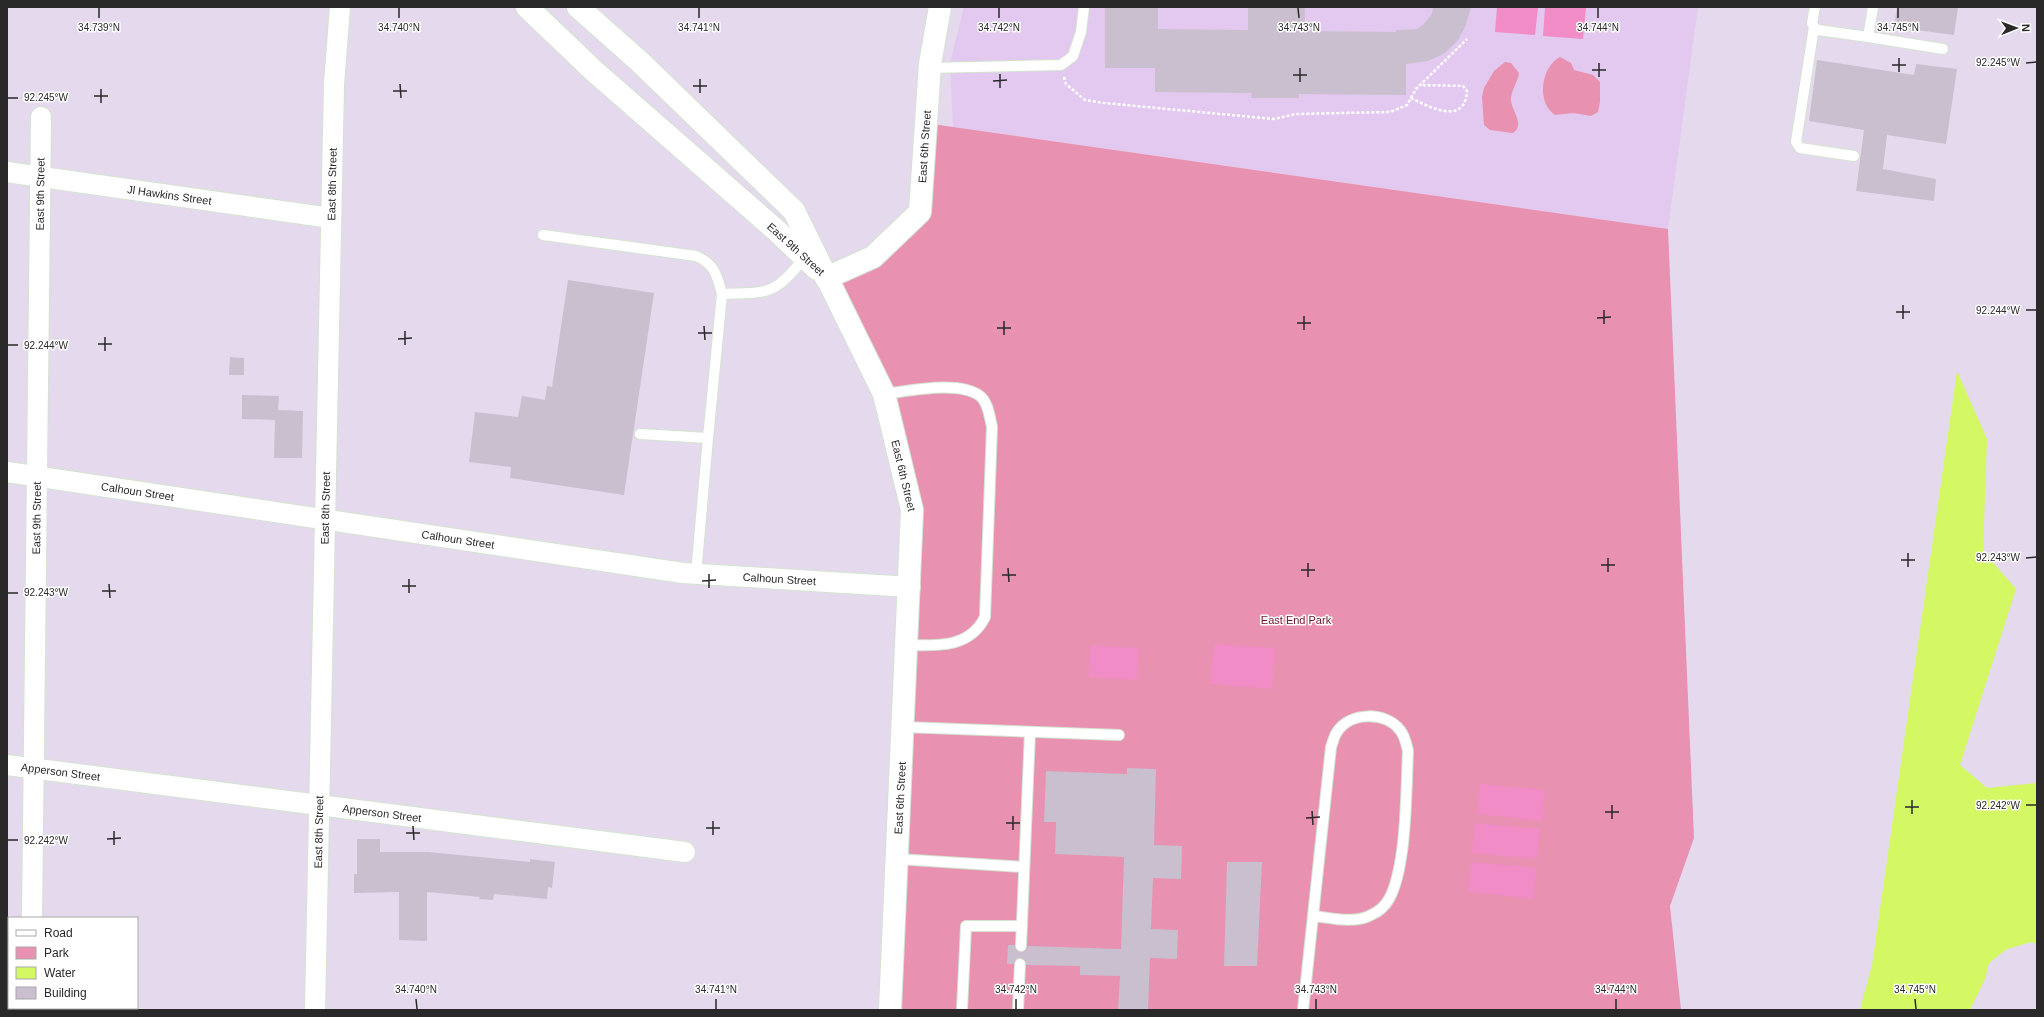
<svg xmlns="http://www.w3.org/2000/svg" width="2044" height="1017" font-family="Helvetica,sans-serif">
<style>
.education{fill:#e3c8f0}
.green{fill:#e891b0}
.pitch{fill:#f18cc7}
.water{fill:#d3f864}
.building{fill:#c9bfce}
.lines{fill:none;stroke-linecap:round;stroke-linejoin:round}
.lane-casing{stroke:#d3e4cf;stroke-width:12}
.street-casing{stroke:#d3e4cf;stroke-width:22}
.secondary-casing{stroke:#d3e4cf;stroke-width:24}
.path{stroke:#fff;stroke-width:2.5;stroke-dasharray:3 2;stroke-linecap:butt}
.lane{stroke:#fff;stroke-width:10}
.street{stroke:#fff;stroke-width:20}
.secondary{stroke:#fff;stroke-width:22}
.ticks{fill:none;stroke:#292929;stroke-width:1.5}
.labels{text-anchor:middle;stroke-width:3;stroke-linejoin:round;paint-order:stroke}
.street-label{font-size:11px;fill:#292929;stroke:#fff}
.park-label{font-size:11px;fill:#6c1427;stroke:#fff}
.ticks-label{font-size:10px;text-anchor:middle;fill:#292929;stroke:#fff;stroke-width:3;stroke-linejoin:round;paint-order:stroke}
</style>
<rect width="100%" height="100%" fill="#e5daed"/>
<polygon class="education" points="964,7 1698,7 1668,229 953,127 950,63"/>
<g class="green">
<path d="M1560 57 1571 63 1574 70 1593 75 1600 82V102L1598 112 1591 116 1573 113 1555 115C1536 102 1541 67 1560 57Z"/>
<path d="M1505 62 1511 63 1519 73C1518 82 1510 92 1511 101 1513 113 1525 125 1513 133L1490 130 1484 125 1482 97 1484 88 1494 71Z"/>
<polygon points="925,123 1668,229 1694,838 1670,906 1681,1010 895,1010 910,587 901,464 826,278 920,212"/>
</g>
<g class="pitch">
<polygon points="1497,7 1538,7 1535,35 1495,32"/>
<polygon points="1545,7 1586,7 1583,39 1543,36"/>
<polygon points="1214,644 1275,648 1272,689 1210,684"/>
<polygon points="1090,645 1139,648 1137,680 1089,677"/>
<polygon points="1480,784 1545,790 1542,821 1477,814"/>
<polygon points="1475,823 1540,829 1537,859 1472,853"/>
<polygon points="1471,862 1536,868 1533,899 1468,892"/>
</g>
<polygon class="water" points="1957,371 1987,439 1983,551 2016,589 1960,765 1987,788 2037,783 2037,945 2032,942 2007,949 1989,963 1985,979 1970,1010 1860,1010 1872,965"/>
<g class="building">
<polygon points="1105,7 1158,7 1158,29 1248,30 1248,7 1305,7 1305,31 1396,32 1396,30 1417,29 1424,24 1432,14 1433,7 1471,7 1465,27 1458,40 1445,53 1428,61 1406,64 1406,95 1299,94 1299,98 1251,98 1252,93 1155,92 1155,68 1105,68"/>
<polygon points="1897,7 1958,7 1954,35 1894,27"/>
<polygon points="1817,60 1914,75 1916,64 1957,69 1946,144 1887,135 1883,169 1936,179 1934,201 1856,191 1864,130 1809,121"/>
<polygon points="568,280 654,293 624,495 510,478 511,467 469,462 475,412 518,417 522,396 545,400 547,386 552,387"/>
<polygon points="230,357 244,358 244,375 229,375"/>
<polygon points="242,395 279,396 278,410 303,411 302,458 274,458 275,420 242,419"/>
<polygon points="1127,768 1156,769 1154,845 1182,846 1181,879 1153,878 1151,929 1178,930 1177,959 1150,958 1148,1010 1118,1010 1120,976 1080,975 1080,966 1026,965 1026,961 1021,958 1015,960 1013,964 1007,964 1008,945 1015,945 1017,951 1021,952 1026,950 1028,946 1121,949 1124,857 1055,854 1056,822 1044,822 1046,771 1127,774"/>
<polygon points="357,839 380,839 380,852 428,852 530,862 530,859 555,862 552,888 548,887 547,899 494,894 493,900 479,899 480,897 427,892 427,941 399,940 399,892 354,893 354,874 357,874"/>
<polygon points="1227,862 1262,862 1257,966 1224,966"/>
</g>
<g class="lines">
<defs>
<g id="lane">
<polyline points="1815,7 1812,23 1814,27 1818,30 1868,37 1873,7"/>
<polyline points="1814,27 1796,142 1800,148 1854,156"/>
<polyline points="1868,37 1943,49"/>
<polyline points="930,68 1061,65 1073,56 1081,32 1084,7"/>
<path d="M543 235 696 256C715 264 717 276 722 294L708 438 640 434"/>
<path d="M722 294C770 293 774 295 805 257"/>
<path d="M884 394C910 391 958 380 980 396 988 402 990 418 992 427L985 617C970 648 937 646 907 645"/>
<polyline points="696,574 708,438"/>
<polyline points="903,727 1119,735"/>
<polyline points="897,859 1024,867"/>
<polyline points="1021,946 1030,732"/>
<polyline points="962,1010 966,926 1022,926"/>
<polyline points="1018,1010 1020,964"/>
<path d="M1303 1010 1331 747C1333 742 1334 736 1337 732 1350 712 1385 711 1400 730 1405 736 1406 743 1408 751 1406 789 1407 867 1389 899 1385 906 1378 912 1371 915 1355 924 1331 918 1314 916"/>
</g>
<g id="street">
<path id="s1" d="M7 172 331 218"/>
<path id="s2" d="M7 472 683 573 910 587"/>
<path id="s3" d="M7 765 685 852"/>
<path id="s4" d="M32 918 41 117"/>
<polyline points="31,1010 31,1008"/>
<path id="s5" d="M315 1010 334 84 340 7"/>
</g>
<g id="secondary">
<polyline points="527,7 594,71 777,231 817,269"/>
<path id="s6" d="M578 7 639 61 794 211 884 394 912 510 890 1010"/>
<path id="s7" d="M826 278 873 257 920 212 930 64 940 7"/>
</g>
</defs>
<use href="#lane" class="lane-casing"/>
<use href="#street" class="street-casing"/>
<use href="#secondary" class="secondary-casing"/>
<g class="path">
<polyline points="1064,77 1066,84 1085,100 1104,103 1274,119 1296,114 1390,112 1407,105 1416,89 1467,39"/>
<path d="M1411 98C1429 107 1465 126 1467 91L1463 86 1420 85"/>
</g>
<use href="#lane" class="lane"/>
<use href="#street" class="street"/>
<use href="#secondary" class="secondary"/>
</g>
<path class="ticks" d="M99 8V18M399 8V18M699 8V18M999 8V18M1298 8 1299 18M1598 8V18M1898 8V18M1899 58V72M1599 63V77M2026 63 2036 62M1892 65H1906M1300 68V82M1592 70H1606M1000 74V88M1293 75H1307M700 79V93M993 81 1007 80M400 84 401 98M693 86H707M101 89V103M393 91H407M94 96H108M8 98H18M1903 305V319M1604 310V324M2026 310H2036M1896 312H1910M1304 316V330M1597 318 1611 317M1004 321V335M1297 323H1311M704 326 705 340M997 328H1011M405 331V345M698 333H712M105 337V351M398 339 412 338M98 344H112M8 345H18M1908 553V567M1608 558V572M2026 558 2036 557M1901 560H1915M1308 563V577M1601 565H1615M1008 568 1009 582M1301 570H1315M709 574V588M1002 575H1016M409 579V593M702 581 716 580M109 584 110 598M402 586H416M102 591H116M8 593H18M1912 800V814M1612 805V819M2026 805H2036M1905 807H1919M1312 811 1313 825M1605 812H1619M1013 816V830M1306 818 1320 817M713 821V835M1006 823H1020M413 826 414 840M706 828H720M114 831V845M406 833H420M107 839 121 838M8 840H18M416 999 417 1009M716 999V1009M1016 999V1009M1316 999V1009M1616 999V1009M1915 999 1916 1009"/>
<g class="labels">
<g class="street-label">
<text dy="4" stroke="none"><textPath href="#s7" startOffset="182">East 6th Street</textPath></text>
<text dy="4" stroke="none"><textPath href="#s5" startOffset="826">East 8th Street</textPath></text>
<text dy="4" stroke="none"><textPath href="#s4" startOffset="724">East 9th Street</textPath></text>
<text dy="4" stroke="none"><textPath href="#s1" startOffset="164">Jl Hawkins Street</textPath></text>
<text transform="translate(796 249) rotate(42)" y="4">East 9th Street</text>
<text dy="4" stroke="none"><textPath href="#s6" startOffset="585">East 6th Street</textPath></text>
<text dy="4" stroke="none"><textPath href="#s2" startOffset="132">Calhoun Street</textPath></text>
<text dy="4" stroke="none"><textPath href="#s5" startOffset="502">East 8th Street</textPath></text>
<text dy="4" stroke="none"><textPath href="#s4" startOffset="400">East 9th Street</textPath></text>
<text dy="4" stroke="none"><textPath href="#s2" startOffset="456">Calhoun Street</textPath></text>
<text dy="4" stroke="none"><textPath href="#s2" startOffset="780">Calhoun Street</textPath></text>
<text dy="4" stroke="none"><textPath href="#s3" startOffset="54">Apperson Street</textPath></text>
<text transform="translate(900 798) rotate(-87)" y="4">East 6th Street</text>
<text dy="4" stroke="none"><textPath href="#s3" startOffset="378">Apperson Street</textPath></text>
<text dy="4" stroke="none"><textPath href="#s5" startOffset="178">East 8th Street</textPath></text>
</g>
<g class="park-label">
<text x="1296" y="624">East End Park</text>
</g>
</g>
<g class="ticks-label">
<text x="99" y="31">34.739°N</text>
<text x="399" y="31">34.740°N</text>
<text x="699" y="31">34.741°N</text>
<text x="999" y="31">34.742°N</text>
<text x="1299" y="31">34.743°N</text>
<text x="1598" y="31">34.744°N</text>
<text x="1898" y="31">34.745°N</text>
<text x="1998" y="66">92.245°W</text>
<text x="46" y="101">92.245°W</text>
<text x="1998" y="314">92.244°W</text>
<text x="46" y="349">92.244°W</text>
<text x="1998" y="561">92.243°W</text>
<text x="46" y="596">92.243°W</text>
<text x="1998" y="809">92.242°W</text>
<text x="46" y="844">92.242°W</text>
<text x="416" y="993">34.740°N</text>
<text x="716" y="993">34.741°N</text>
<text x="1016" y="993">34.742°N</text>
<text x="1316" y="993">34.743°N</text>
<text x="1616" y="993">34.744°N</text>
<text x="1915" y="993">34.745°N</text>
</g>
<rect width="2044" height="1017" fill="none" stroke="#292929" stroke-width="16"/>
<rect x="8" y="917" width="130" height="92" fill="#ffffff" stroke="#a9a9a9"/>
<rect x="16" y="930" width="20" height="6" fill="#ffffff" stroke="#a9a9a9"/>
<text x="44" y="937" font-size="12" fill="#292929">Road</text>
<rect x="16" y="947" width="20" height="12" fill="#e891b0" stroke="#a9a9a9"/>
<text x="44" y="957" font-size="12" fill="#292929">Park</text>
<rect x="16" y="967" width="20" height="12" fill="#d3f864" stroke="#a9a9a9"/>
<text x="44" y="977" font-size="12" fill="#292929">Water</text>
<rect x="16" y="987" width="20" height="12" fill="#c9bfce" stroke="#a9a9a9"/>
<text x="44" y="997" font-size="12" fill="#292929">Building</text>
<g transform="translate(2016 28) rotate(89)" stroke="#ffffff" stroke-width="3" paint-order="stroke">
<path d="M0-3L7 15L0 10L-7 15Z" fill="#292929"/>
<text y="-6" font-size="11" font-weight="bold" text-anchor="middle" fill="#292929">N</text>
</g>
</svg>
